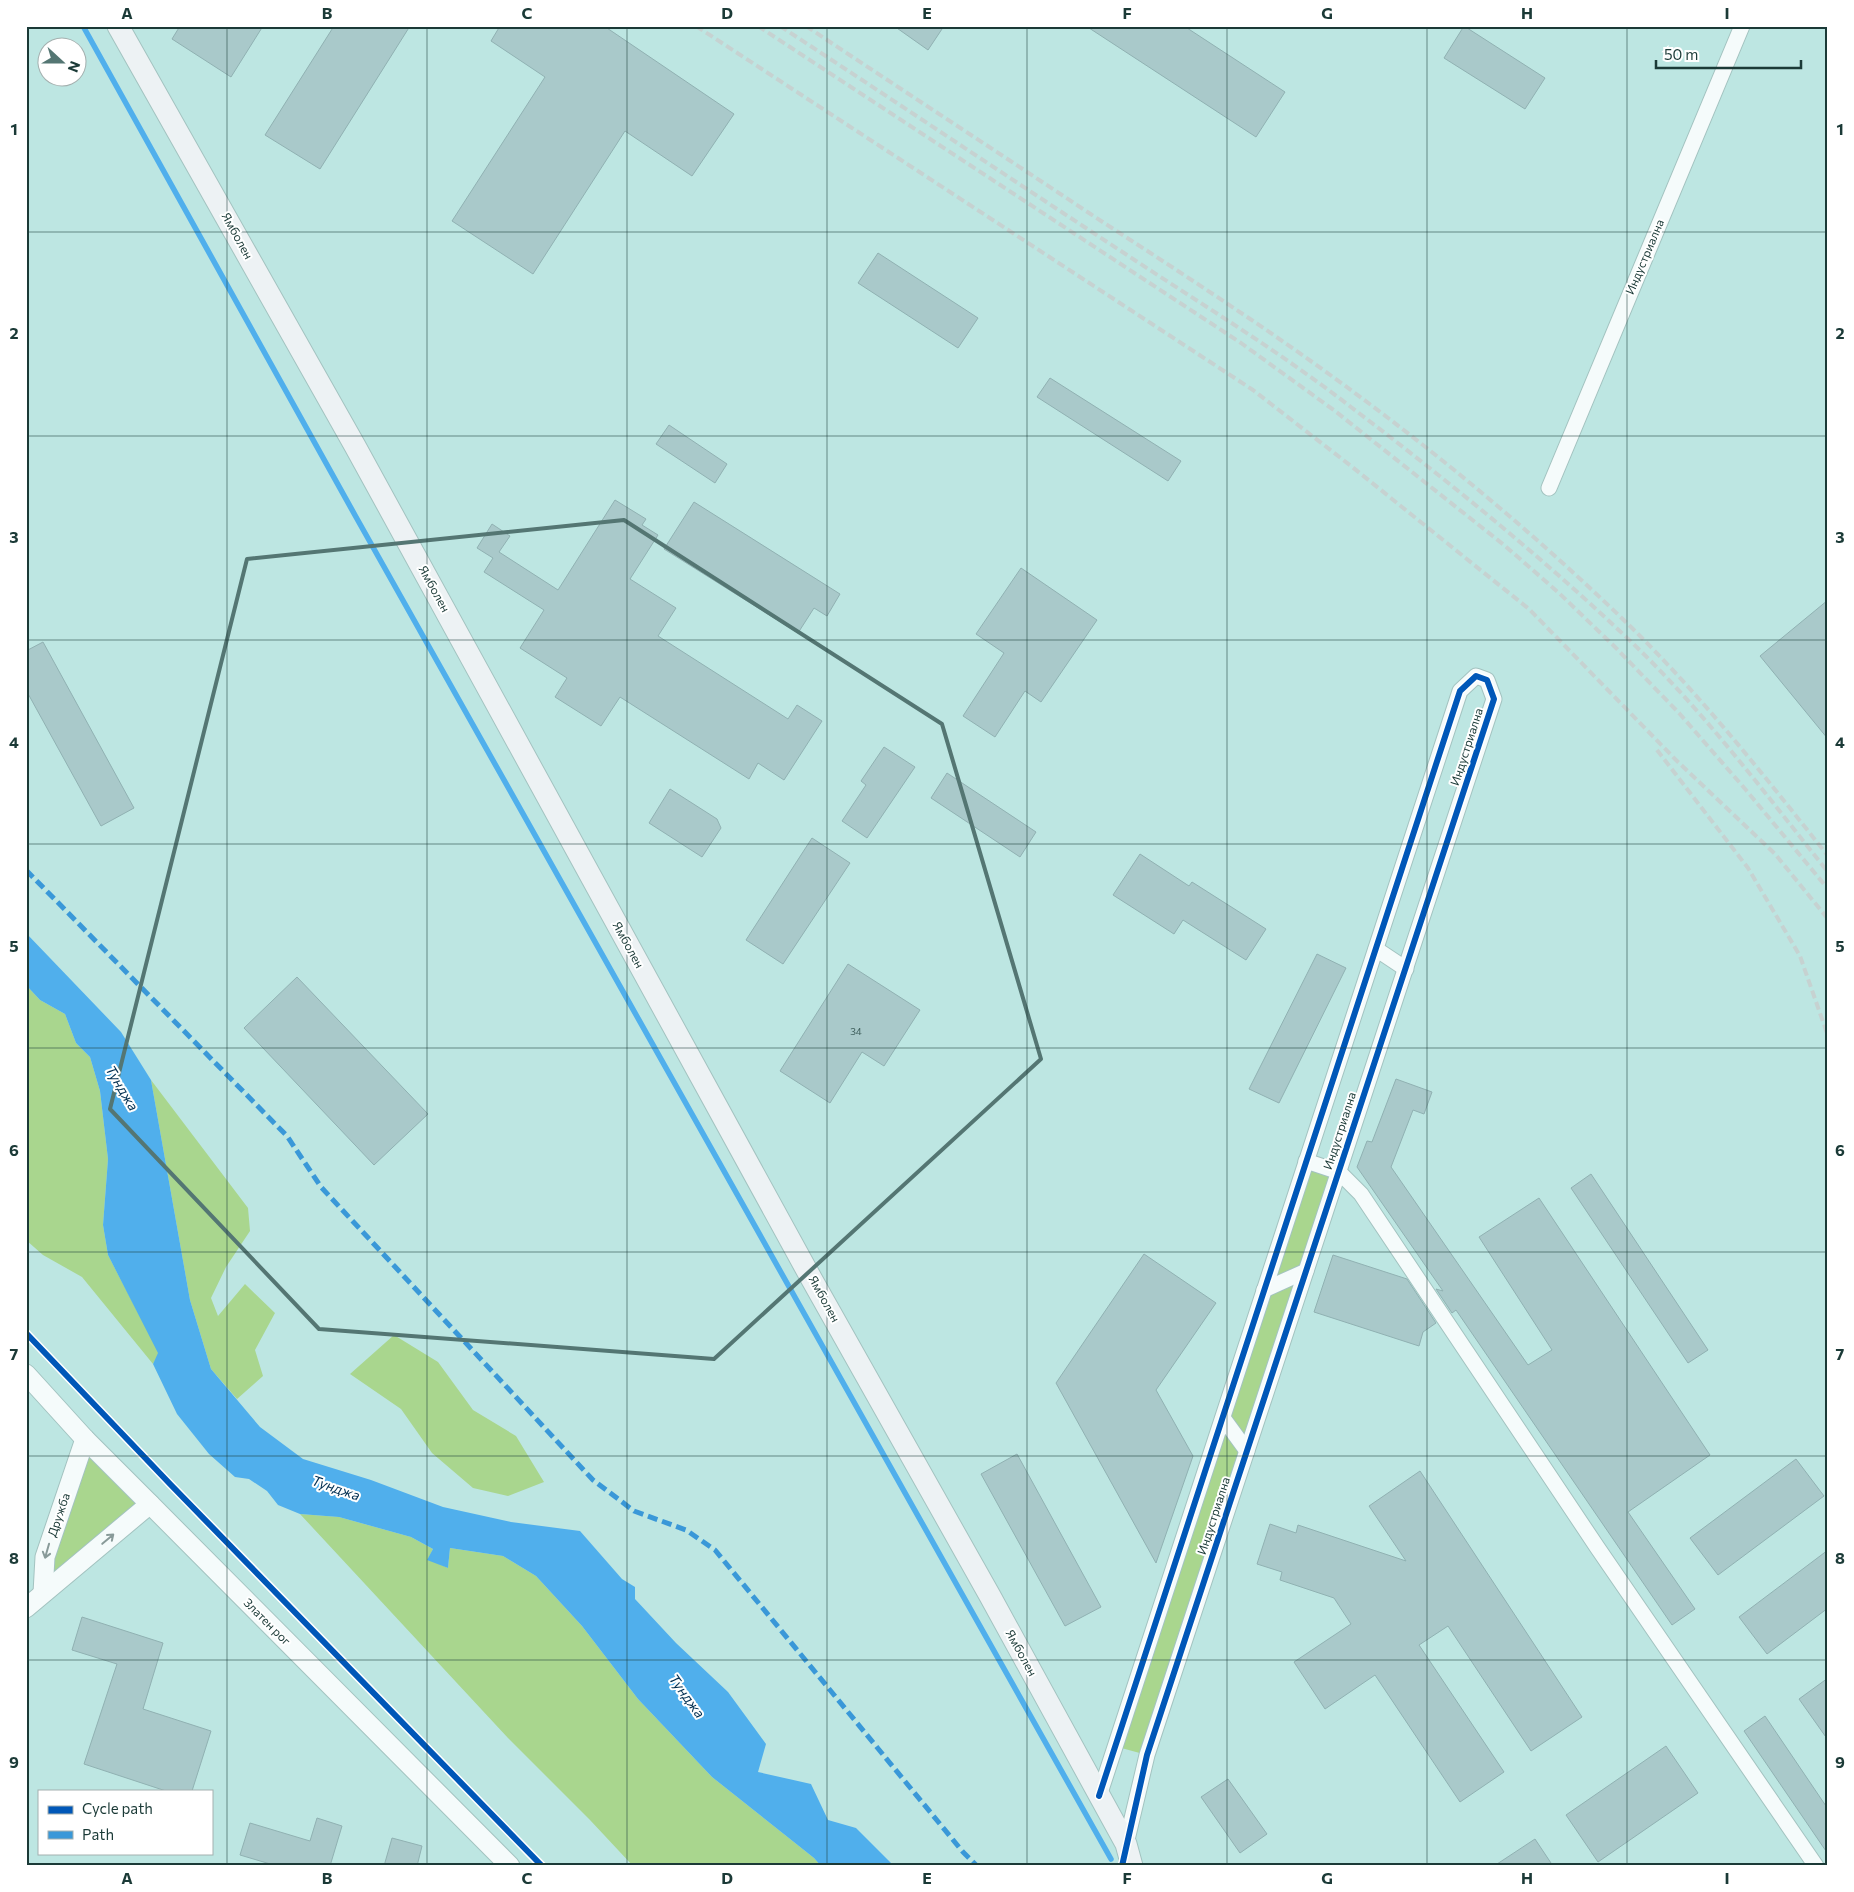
<svg xmlns="http://www.w3.org/2000/svg" width="1854" height="1892" font-family="Commissioner,sans-serif">
<style>
.green{fill:#a9d68e}
.water{fill:#50afec}
.lines{fill:none;stroke-linecap:round;stroke-linejoin:round}
.stream{stroke:#50afec;stroke-width:5.5}
.building{fill:#a9c9ca;stroke:#90b1b2}
.minor-casing{stroke:#a3c3c0;stroke-width:17}
.tertiary-casing{stroke:#a3c3c0;stroke-width:21}
.secondary-casing{stroke:#a3c3c0;stroke-width:23}
.minor{stroke:#f5fbfb;stroke-width:15}
.tertiary{stroke:#f5fbfb;stroke-width:19}
.secondary{stroke:#edf2f4;stroke-width:21}
.rail{stroke:#c6d2d1;stroke-width:4;stroke-dasharray:8 4;stroke-linecap:butt}
.quiet{stroke:#3a98d8;stroke-width:5;stroke-dasharray:10 5;stroke-linecap:butt}
.cycleway-casing{stroke:#fff;stroke-width:9}
.cycleway{stroke:#0057b8;stroke-width:6}
.oneway{stroke:#889a99}
.marked{fill:none;stroke:#547673;stroke-width:4;stroke-linejoin:round}
.grid{fill:none;stroke:#1b3a37;stroke-width:1;stroke-opacity:0.55}
.labels{text-anchor:middle;stroke-width:4;stroke-linejoin:round;paint-order:stroke}
.number-label{font-size:10px;fill:#3e5e5c}
.street-label{font-size:12px;fill:#1b3a37;stroke:#fff}
.water-label{font-size:14px;font-style:italic;fill:#002e50;stroke:#fff}
.neatline{fill:none;stroke:#1b3a37;stroke-width:2}
.grid-label{font-size:16px;text-anchor:middle;font-weight:bold;fill:#1b3a37}
</style>
<rect width="100%" height="100%" fill="#bde6e2"/>
<g class="green">
<polygon points="26,985 40,1000 65,1014 76,1043 90,1057 100,1091 108,1159 103,1225 108,1255 159,1353 153,1364 82,1277 43,1255 26,1240"/>
<polygon points="151,1080 248,1208 250,1231 226,1267 211,1298 218,1316 245,1284 275,1313 255,1350 263,1376 237,1399 211,1369 190,1300"/>
<polygon points="1306,1161 1339,1172 1147,1755 1114,1746"/>
<polygon points="394,1335 438,1362 473,1410 516,1436 544,1482 508,1496 473,1488 432,1453 401,1409 350,1374"/>
<polygon points="85,1439 150,1504 43,1593"/>
<polygon points="300,1514 339,1517 411,1537 433,1549 428,1559 448,1568 450,1548 503,1556 536,1576 582,1626 638,1699 712,1777 814,1858 821,1866 633,1866 590,1820 508,1738"/>
</g>
<polygon class="water" points="26,933 121,1032 151,1080 190,1300 211,1369 260,1427 303,1459 371,1480 443,1507 511,1522 580,1531 622,1579 635,1587 635,1599 676,1643 728,1692 766,1744 758,1772 811,1784 828,1820 856,1828 894,1866 821,1866 814,1858 712,1777 638,1699 582,1626 536,1576 503,1556 450,1548 448,1568 427,1560 433,1549 411,1537 339,1517 300,1514 278,1505 267,1491 249,1479 235,1477 209,1454 177,1414 153,1364 158,1353 108,1255 103,1225 108,1159 100,1091 90,1057 76,1043 65,1014 40,1000 26,985"/>
<g class="lines">
<polyline class="stream" points="83,26 356,517 1111,1859"/>
</g>
<g class="building">
<polygon points="180,26 263,26 231,77 172,39"/>
<polygon points="334,26 410,26 320,169 265,135"/>
<polygon points="500,26 604,26 734,114 692,176 625,131 533,274 452,221 545,77 491,41"/>
<polygon points="894,26 944,26 928,50"/>
<polygon points="1086,26 1184,26 1285,92 1256,137"/>
<polygon points="1464,26 1545,78 1525,109 1444,58"/>
<polygon points="878,253 978,318 958,348 858,283"/>
<polygon points="1050,378 1181,461 1168,481 1037,397"/>
<polygon points="669,425 727,464 715,483 656,444"/>
<polygon points="615,500 646,519 642,525 658,535 630,579 676,608 658,636 788,719 797,705 822,721 784,780 758,763 749,779 620,697 601,726 555,697 567,678 520,648 544,610 484,572 493,558 477,548 492,524 510,536 499,552 558,590"/>
<polygon points="694,502 840,594 827,616 814,608 798,633 664,549"/>
<polygon points="1021,568 1097,620 1041,702 1025,691 995,737 963,716 1004,653 976,634"/>
<polygon points="1828,600 1828,739 1760,656"/>
<polygon points="43,642 134,808 101,826 26,690 26,651"/>
<polygon points="884,747 915,767 867,838 842,821 866,785 861,781"/>
<polygon points="947,773 1036,832 1020,857 931,798"/>
<polygon points="670,789 717,819 721,828 702,857 649,823"/>
<polygon points="812,838 850,863 783,964 746,940"/>
<polygon points="1140,854 1189,886 1192,882 1266,929 1246,960 1183,920 1174,934 1113,895"/>
<polygon points="1317,954 1346,968 1279,1103 1249,1089"/>
<polygon points="848,964 920,1010 884,1066 862,1052 830,1103 780,1071"/>
<polygon points="297,977 428,1114 374,1165 244,1028"/>
<polygon points="1396,1079 1432,1092 1424,1114 1413,1110 1391,1167 1528,1365 1552,1350 1479,1237 1539,1198 1710,1455 1628,1512 1695,1609 1672,1625 1456,1310 1452,1313 1436,1289 1443,1291 1357,1167 1367,1141 1372,1142"/>
<polygon points="1591,1174 1708,1350 1688,1363 1571,1188"/>
<polygon points="1144,1254 1216,1303 1156,1390 1193,1456 1156,1563 1056,1383"/>
<polygon points="1333,1255 1407,1279 1436,1323 1423,1332 1419,1346 1314,1312"/>
<polygon points="1017,1454 1101,1607 1065,1626 981,1474"/>
<polygon points="1796,1459 1824,1496 1718,1575 1690,1538"/>
<polygon points="1420,1471 1582,1717 1531,1751 1448,1626 1419,1645 1504,1772 1460,1802 1375,1675 1325,1709 1294,1662 1351,1624 1334,1598 1280,1580 1282,1572 1257,1564 1270,1524 1296,1533 1298,1525 1406,1561 1369,1506"/>
<polygon points="1828,1550 1828,1608 1767,1654 1739,1617"/>
<polygon points="82,1617 163,1643 143,1709 211,1731 192,1791 166,1791 84,1764 117,1664 72,1650"/>
<polygon points="1828,1678 1828,1740 1799,1699"/>
<polygon points="1765,1716 1828,1809 1828,1854 1744,1731"/>
<polygon points="1666,1746 1698,1793 1598,1862 1566,1815"/>
<polygon points="1228,1779 1267,1834 1240,1853 1201,1797"/>
<polygon points="317,1818 342,1826 330,1866 277,1866 240,1855 250,1823 310,1841"/>
<polygon points="392,1838 422,1846 417,1866 384,1866"/>
<polygon points="1535,1839 1553,1866 1494,1866"/>
</g>
<g class="lines">
<defs>
<g id="minor">
<polyline points="1549,488 1742,26"/>
<polyline points="1376,949 1406,969"/>
<polyline points="1306,1161 1339,1172 1361,1194 1597,1547 1816,1866"/>
<polyline points="1264,1290 1306,1271"/>
<polyline points="1223,1418 1247,1451"/>
<polyline points="1099,1796 1460,691 1476,676 1487,680 1494,699 1147,1755 1126,1844"/>
</g>
<g id="tertiary">
<polyline points="26,1374 85,1439 150,1504 510,1866"/>
<polyline points="43,1593 45,1557 85,1439"/>
<polyline points="26,1608 150,1504"/>
</g>
<polyline id="secondary" points="118,26 355,446 811,1278 990,1596 1126,1844 1132,1866"/>
</defs>
<use href="#minor" class="minor-casing"/>
<use href="#tertiary" class="tertiary-casing"/>
<use href="#secondary" class="secondary-casing"/>
<use href="#minor" class="minor"/>
<use href="#tertiary" class="tertiary"/>
<use href="#secondary" class="secondary"/>
<g class="rail">
<polyline points="696,26 1253,390 1351,466 1529,609 1676,760 1775,854 1828,919"/>
<polyline points="758,26 1241,343 1335,411 1504,545 1559,593 1614,646 1679,713 1746,790 1828,889"/>
<path d="M780 26C896 102 1011 179 1127 255 1201 304 1277 350 1347 404 1442 476 1537 553 1624 635 1700 706 1763 791 1828 872"/>
<path d="M806 26C902 90 999 153 1095 217 1149 252 1203 287 1256 323 1389 413 1517 516 1633 629 1704 699 1766 778 1828 856"/>
<polyline points="1657,750 1748,868 1800,956 1828,1036"/>
</g>
<polyline class="quiet" points="26,870 287,1136 321,1187 593,1480 634,1511 686,1530 715,1550 963,1852 977,1866"/>
<defs>
<g id="cycleway">
<polyline points="26,1333 171,1485 542,1866"/>
<polyline points="1099,1796 1460,691 1476,676 1487,680 1494,699 1147,1755 1122,1866"/>
</g>
</defs>
<use href="#cycleway" class="cycleway-casing"/>
<use href="#cycleway" class="cycleway"/>
</g>
<defs><path id="oneway-shaft" d="M-6 0H5M1.5-3L5.5 0L1.5 3" fill="none" stroke-width="1.6" stroke-linecap="round" stroke-linejoin="round" transform="scale(1.25)"/></defs>
<g class="oneway">
<use href="#oneway-shaft" transform="translate(108 1539) rotate(-40)"/>
<use href="#oneway-shaft" transform="translate(47 1551) rotate(106)"/>
</g>
<path class="marked" d="M624 520 942 724 1041 1059 714 1359 319 1329 110 1109 247 559Z"/>
<path class="grid" d="M227 26V1866M427 26V1866M627 26V1866M827 26V1866M1027 26V1866M1227 26V1866M1427 26V1866M1627 26V1866M26 232H1828M26 436H1828M26 640H1828M26 844H1828M26 1048H1828M26 1252H1828M26 1456H1828M26 1660H1828"/>
<g class="labels">
<g class="number-label">
<text x="856" y="1035">34</text>
</g>
<g class="street-label">
<text transform="translate(237 236) rotate(61)" y="4">Ямболен</text>
<text transform="translate(1645 257) rotate(-67)" y="4">Индустриална</text>
<text transform="translate(434 589) rotate(61)" y="4">Ямболен</text>
<text transform="translate(1467 747) rotate(-72)" y="4">Индустриална</text>
<text transform="translate(628 945) rotate(61)" y="4">Ямболен</text>
<text transform="translate(1340 1131) rotate(-72)" y="4">Индустриална</text>
<text transform="translate(824 1299) rotate(61)" y="4">Ямболен</text>
<text transform="translate(59 1515) rotate(-71)" y="4">Дружба</text>
<text transform="translate(1214 1516) rotate(-72)" y="4">Индустриална</text>
<text transform="translate(267 1622) rotate(45)" y="4">Златен рог</text>
<text transform="translate(1021 1653) rotate(61)" y="4">Ямболен</text>
</g>
<g class="water-label">
<text transform="translate(122 1088) rotate(59)" y="5">Тунджа</text>
<text transform="translate(336 1488) rotate(19)" y="5">Тунджа</text>
<text transform="translate(687 1696) rotate(54)" y="5">Тунджа</text>
</g>
</g>
<rect width="1854" height="1892" fill="none" stroke="#ffffff" stroke-width="55"/>
<rect x="38" y="1790" width="175" height="65" fill="#ffffff" stroke="#a4b0af"/>
<rect x="48" y="1806" width="25" height="8" fill="#0057b8" stroke="#a4b0af"/>
<text x="82" y="1814" font-size="15" fill="#1b3a37">Cycle path</text>
<rect x="48" y="1831" width="25" height="8" fill="#3a98d8" stroke="#a4b0af"/>
<text x="82" y="1840" font-size="15" fill="#1b3a37">Path</text>
<g transform="translate(62 62) rotate(111)"><circle r="24" fill="#ffffff" stroke="#a4b0af"/>
<path d="M0-4L9 19L0 12L-9 19Z" fill="#547673"/>
<text y="-8" font-size="14" font-weight="bold" text-anchor="middle" fill="#1b3a37">N</text>
</g>
<path d="M1656 60v8h145v-8" fill="none" stroke="#1b3a37" stroke-width="2.5"/>
<text x="1664" y="60" font-size="15" fill="#1b3a37" stroke="#ffffff" stroke-width="4" paint-order="stroke">50 m</text>
<rect x="28" y="28" width="1798" height="1836" class="neatline"/>
<g class="grid-label">
<text x="127" y="19">A</text>
<text x="327" y="19">B</text>
<text x="527" y="19">C</text>
<text x="727" y="19">D</text>
<text x="927" y="19">E</text>
<text x="1127" y="19">F</text>
<text x="1327" y="19">G</text>
<text x="1527" y="19">H</text>
<text x="1727" y="19">I</text>
<text x="14" y="135">1</text>
<text x="1840" y="135">1</text>
<text x="14" y="339">2</text>
<text x="1840" y="339">2</text>
<text x="14" y="543">3</text>
<text x="1840" y="543">3</text>
<text x="14" y="748">4</text>
<text x="1840" y="748">4</text>
<text x="14" y="952">5</text>
<text x="1840" y="952">5</text>
<text x="14" y="1156">6</text>
<text x="1840" y="1156">6</text>
<text x="14" y="1360">7</text>
<text x="1840" y="1360">7</text>
<text x="14" y="1564">8</text>
<text x="1840" y="1564">8</text>
<text x="14" y="1768">9</text>
<text x="1840" y="1768">9</text>
<text x="127" y="1884">A</text>
<text x="327" y="1884">B</text>
<text x="527" y="1884">C</text>
<text x="727" y="1884">D</text>
<text x="927" y="1884">E</text>
<text x="1127" y="1884">F</text>
<text x="1327" y="1884">G</text>
<text x="1527" y="1884">H</text>
<text x="1727" y="1884">I</text>
</g>
</svg>
